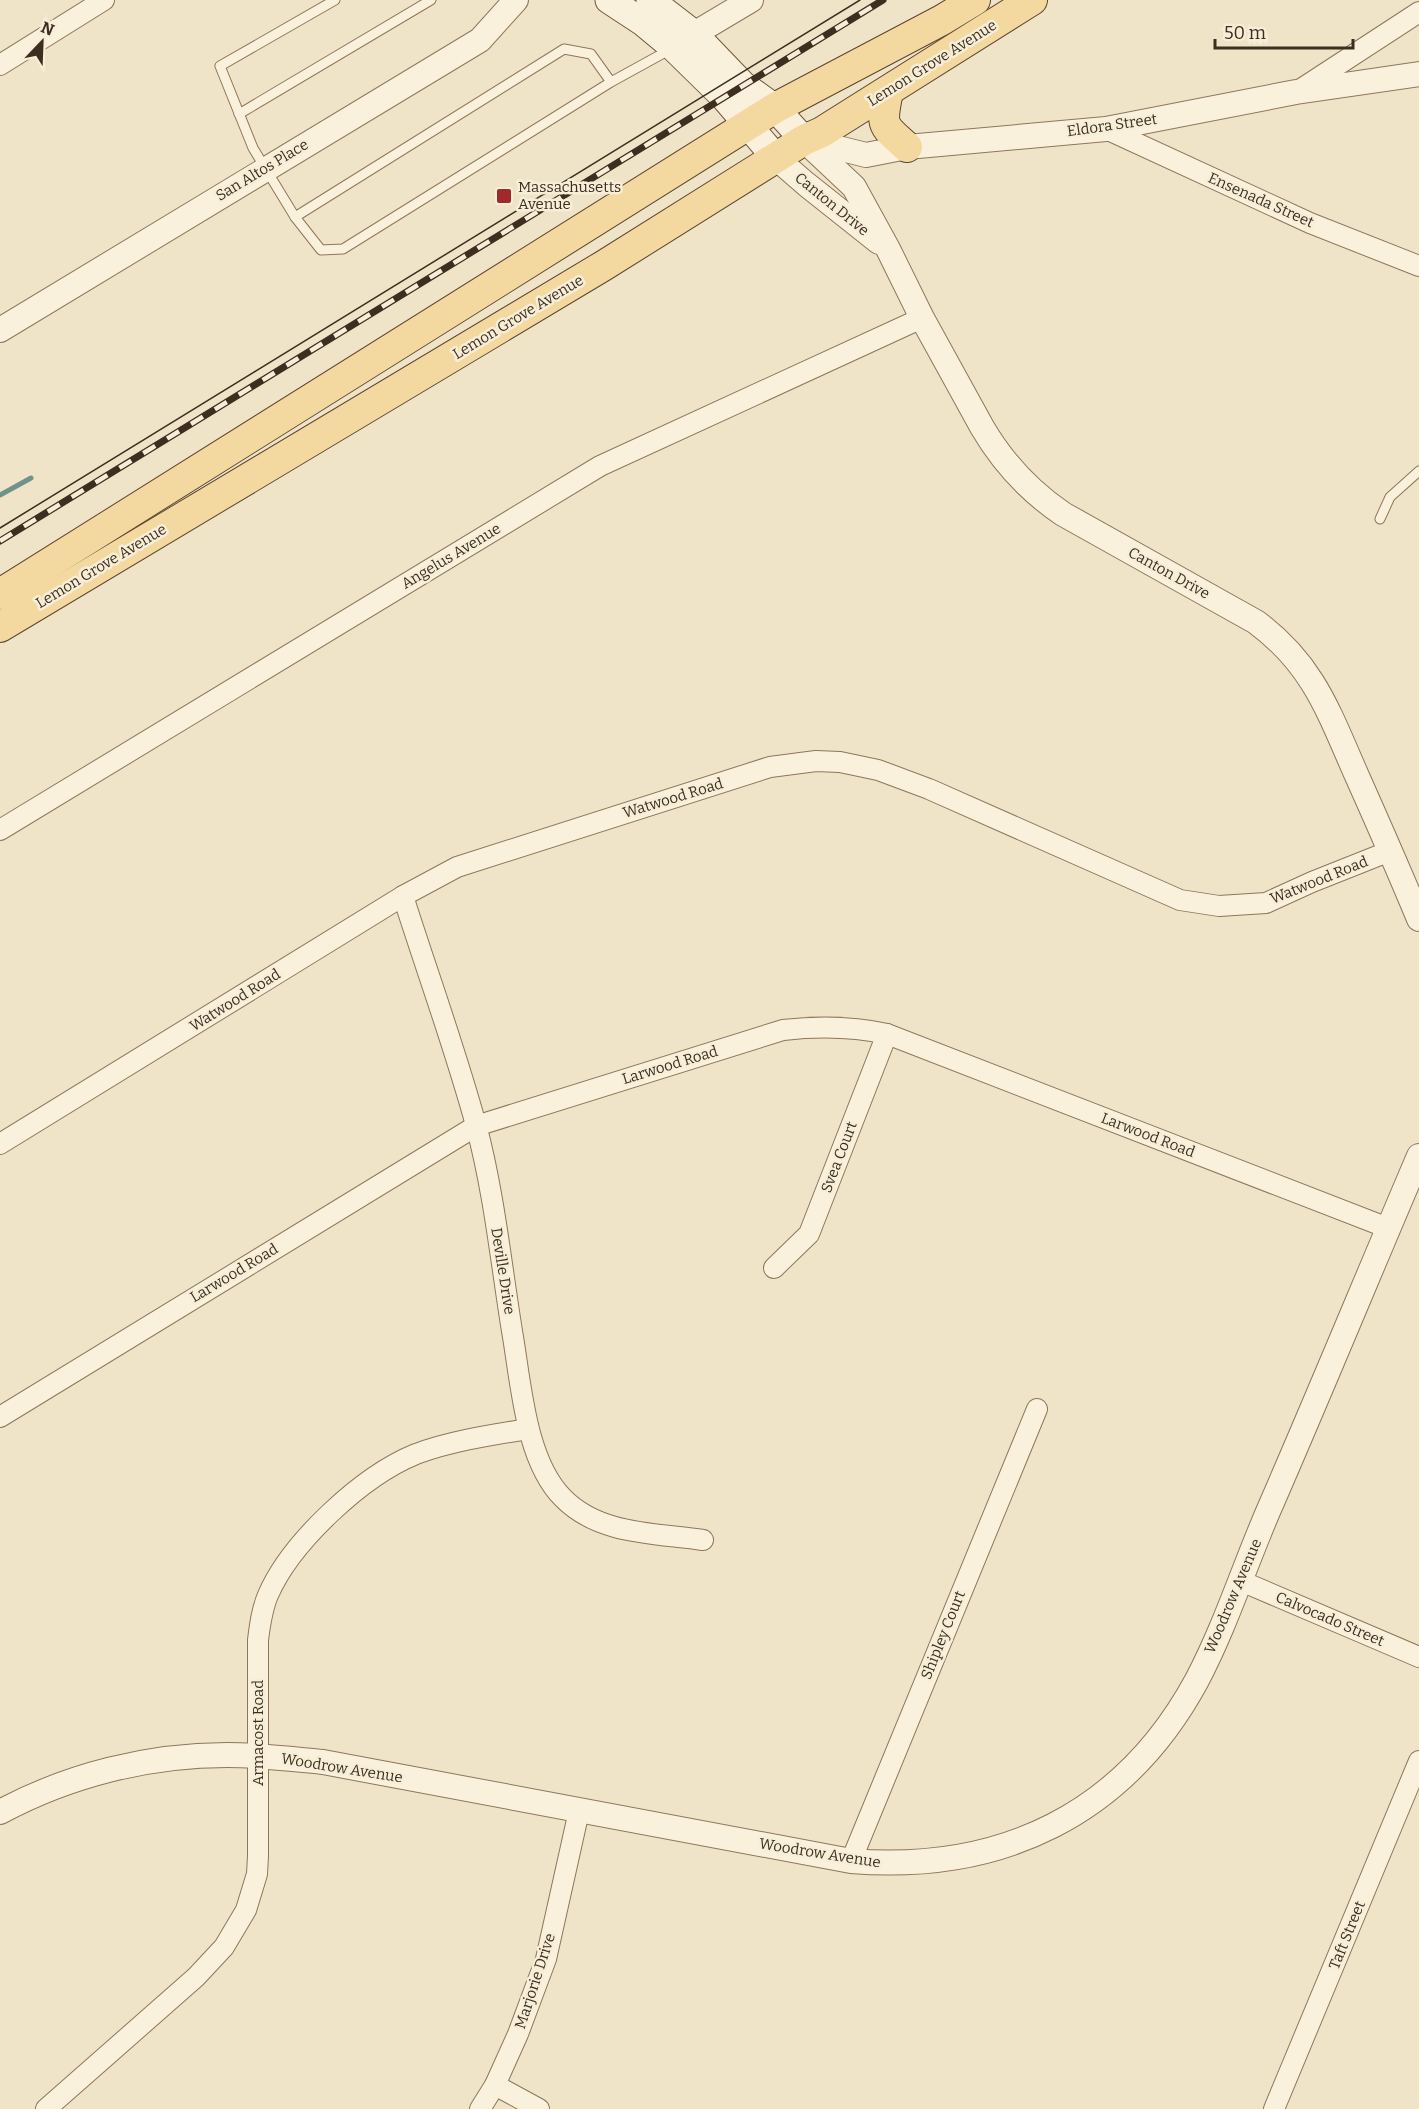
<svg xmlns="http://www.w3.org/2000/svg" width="1419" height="2109" font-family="Bitter,serif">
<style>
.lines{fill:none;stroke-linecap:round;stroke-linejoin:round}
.stream{stroke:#6f938a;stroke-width:5}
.service-casing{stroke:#8d765c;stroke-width:11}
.minor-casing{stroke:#8d765c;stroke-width:22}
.tertiary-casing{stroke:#8d765c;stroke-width:26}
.secondary-casing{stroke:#6f573f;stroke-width:29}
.primary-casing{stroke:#5b4430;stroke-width:32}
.service{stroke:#faf1dc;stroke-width:9}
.minor{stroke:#faf1dc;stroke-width:20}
.tertiary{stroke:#faf1dc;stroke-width:24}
.secondary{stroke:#faf1dc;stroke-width:27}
.primary{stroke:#f3d9a0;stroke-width:30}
.tram{stroke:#3d2e20;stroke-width:1.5}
.rail-casing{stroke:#3d2e20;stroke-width:7}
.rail{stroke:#f7eed8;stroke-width:4.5;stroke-dasharray:14;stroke-linecap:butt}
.poi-dot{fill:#9e2a2b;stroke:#f7eed8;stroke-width:2}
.labels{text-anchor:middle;stroke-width:5;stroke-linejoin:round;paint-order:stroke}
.street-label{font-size:15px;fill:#3d2e20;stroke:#f7eed8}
.poi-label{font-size:15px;fill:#3d2e20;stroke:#f7eed8;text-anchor:start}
</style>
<rect width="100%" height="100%" fill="#f0e4c8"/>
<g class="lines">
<polyline class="stream" points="0,495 31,478"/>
<defs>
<g id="service">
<polyline points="611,82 591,54 564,49 295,217 321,250 343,249 611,82 671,49"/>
<polyline points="239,114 431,0"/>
<polyline points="295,217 253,148 220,66 335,0"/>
<polyline points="1380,519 1390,497 1419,471"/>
</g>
<g id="minor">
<polyline points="0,65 104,0"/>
<polyline points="1298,91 1419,12"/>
<polyline points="1106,129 1310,223 1419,266"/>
<polyline points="0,830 600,466 922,318"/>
<path d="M403 896C427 972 455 1048 476 1125 494 1192 501 1263 512 1331 521 1382 525 1460 563 1498 599 1535 656 1533 703 1540"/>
<polyline points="0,1144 403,896 457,867 770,767 816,761 840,762 878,770 929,789 1180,900 1219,906 1266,903 1312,882 1390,851"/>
<polyline points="774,1268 809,1234 887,1034"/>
<path d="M0 1417 476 1126 783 1030C818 1026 851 1026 887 1034L1388 1228"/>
<polyline points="1241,1581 1419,1657"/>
<polyline points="851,1861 1037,1409"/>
<polyline points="495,2085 539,2109"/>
<path d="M46 2109 196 1977 224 1947 246 1910 257 1874 258 1856V1640C260 1624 262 1609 268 1595 291 1542 362 1476 416 1454 451 1441 491 1435 528 1429"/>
<polyline points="480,2109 495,2085 518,2034 546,1959 579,1811"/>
<polyline points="1274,2109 1419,1761"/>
</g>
<g id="tertiary">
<polyline points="694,34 751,0"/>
<path d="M804 140 854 187 888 249 922 318 982 427C1003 463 1029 491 1063 514L1256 622C1314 665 1329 713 1357 776 1378 823 1399 871 1419 919"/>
<polyline points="806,140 866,155 907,147 1106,129 1296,92 1419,74"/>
<polyline points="776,158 806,184 879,242"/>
<polyline points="0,330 480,40 516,0"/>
<path d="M0 1812C69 1775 148 1755 227 1755 259 1755 291 1759 323 1762L851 1861C1001 1873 1124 1815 1197 1680 1226 1625 1245 1564 1270 1507 1321 1390 1369 1273 1419 1156"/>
</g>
<g id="secondary">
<polyline points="609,0 644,23 673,47 724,97 776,158"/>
<polyline points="650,0 694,34 743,85 775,108 804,140"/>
</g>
<g id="primary">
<path d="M888 91C881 126 881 124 907 147"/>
<polyline points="0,594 775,108 942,20 975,0"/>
<polyline points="0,627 603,266 804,140 822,132 1032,0"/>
</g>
</defs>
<use href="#service" class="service-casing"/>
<use href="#minor" class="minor-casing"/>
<use href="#tertiary" class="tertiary-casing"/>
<use href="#secondary" class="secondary-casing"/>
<use href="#primary" class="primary-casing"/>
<use href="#service" class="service"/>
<use href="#minor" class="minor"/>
<use href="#tertiary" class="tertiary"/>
<use href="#secondary" class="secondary"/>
<use href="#primary" class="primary"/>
<polyline class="tram" points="0,528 860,0"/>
<defs>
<polyline id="rail" points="0,541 883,0"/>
</defs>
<use href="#rail" class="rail-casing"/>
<use href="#rail" class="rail"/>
</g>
<rect class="poi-dot" x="496" y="188" width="16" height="16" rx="3"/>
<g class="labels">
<g class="street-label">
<text transform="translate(932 63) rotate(-32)" y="5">Lemon Grove Avenue</text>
<text transform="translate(1112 125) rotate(-8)" y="5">Eldora Street</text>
<text transform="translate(262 170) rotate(-31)" y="5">San Altos Place</text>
<text transform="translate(1261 200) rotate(24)" y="5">Ensenada Street</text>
<text transform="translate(832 204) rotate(39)" y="5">Canton Drive</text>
<text transform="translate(518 317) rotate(-31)" y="5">Lemon Grove Avenue</text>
<text transform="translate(451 556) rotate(-31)" y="5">Angelus Avenue</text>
<text transform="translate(101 566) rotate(-31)" y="5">Lemon Grove Avenue</text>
<text transform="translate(1169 573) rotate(29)" y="5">Canton Drive</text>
<text transform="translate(673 798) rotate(-17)" y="5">Watwood Road</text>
<text transform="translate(1319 880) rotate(-22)" y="5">Watwood Road</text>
<text transform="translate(235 1000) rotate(-32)" y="5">Watwood Road</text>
<text transform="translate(670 1065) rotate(-17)" y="5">Larwood Road</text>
<text transform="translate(1148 1135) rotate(21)" y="5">Larwood Road</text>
<text transform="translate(839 1157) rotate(-69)" y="5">Svea Court</text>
<text transform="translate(503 1271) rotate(81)" y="5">Deville Drive</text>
<text transform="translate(234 1273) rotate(-31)" y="5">Larwood Road</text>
<text transform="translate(1233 1596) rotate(-67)" y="5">Woodrow Avenue</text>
<text transform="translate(1330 1619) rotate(23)" y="5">Calvocado Street</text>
<text transform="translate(943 1635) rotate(-68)" y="5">Shipley Court</text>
<text transform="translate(258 1733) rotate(-90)" y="5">Armacost Road</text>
<text transform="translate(342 1768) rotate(9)" y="5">Woodrow Avenue</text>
<text transform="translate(820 1853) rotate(9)" y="5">Woodrow Avenue</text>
<text transform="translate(1347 1935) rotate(-68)" y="5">Taft Street</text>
<text transform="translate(535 1981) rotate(-72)" y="5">Marjorie Drive</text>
</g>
<g class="poi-label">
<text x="518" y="192">Massachusetts<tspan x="518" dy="17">Avenue</tspan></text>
</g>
</g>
<g transform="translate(42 42) rotate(23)" stroke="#f7eed8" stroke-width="4.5" paint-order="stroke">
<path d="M0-4.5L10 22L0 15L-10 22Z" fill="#3d2e20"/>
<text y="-9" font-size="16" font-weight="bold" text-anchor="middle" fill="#3d2e20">N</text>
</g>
<path d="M1215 39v9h138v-9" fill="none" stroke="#3d2e20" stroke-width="3"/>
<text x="1224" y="39" font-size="18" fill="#3d2e20" stroke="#f7eed8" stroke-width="4.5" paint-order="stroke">50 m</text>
</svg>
